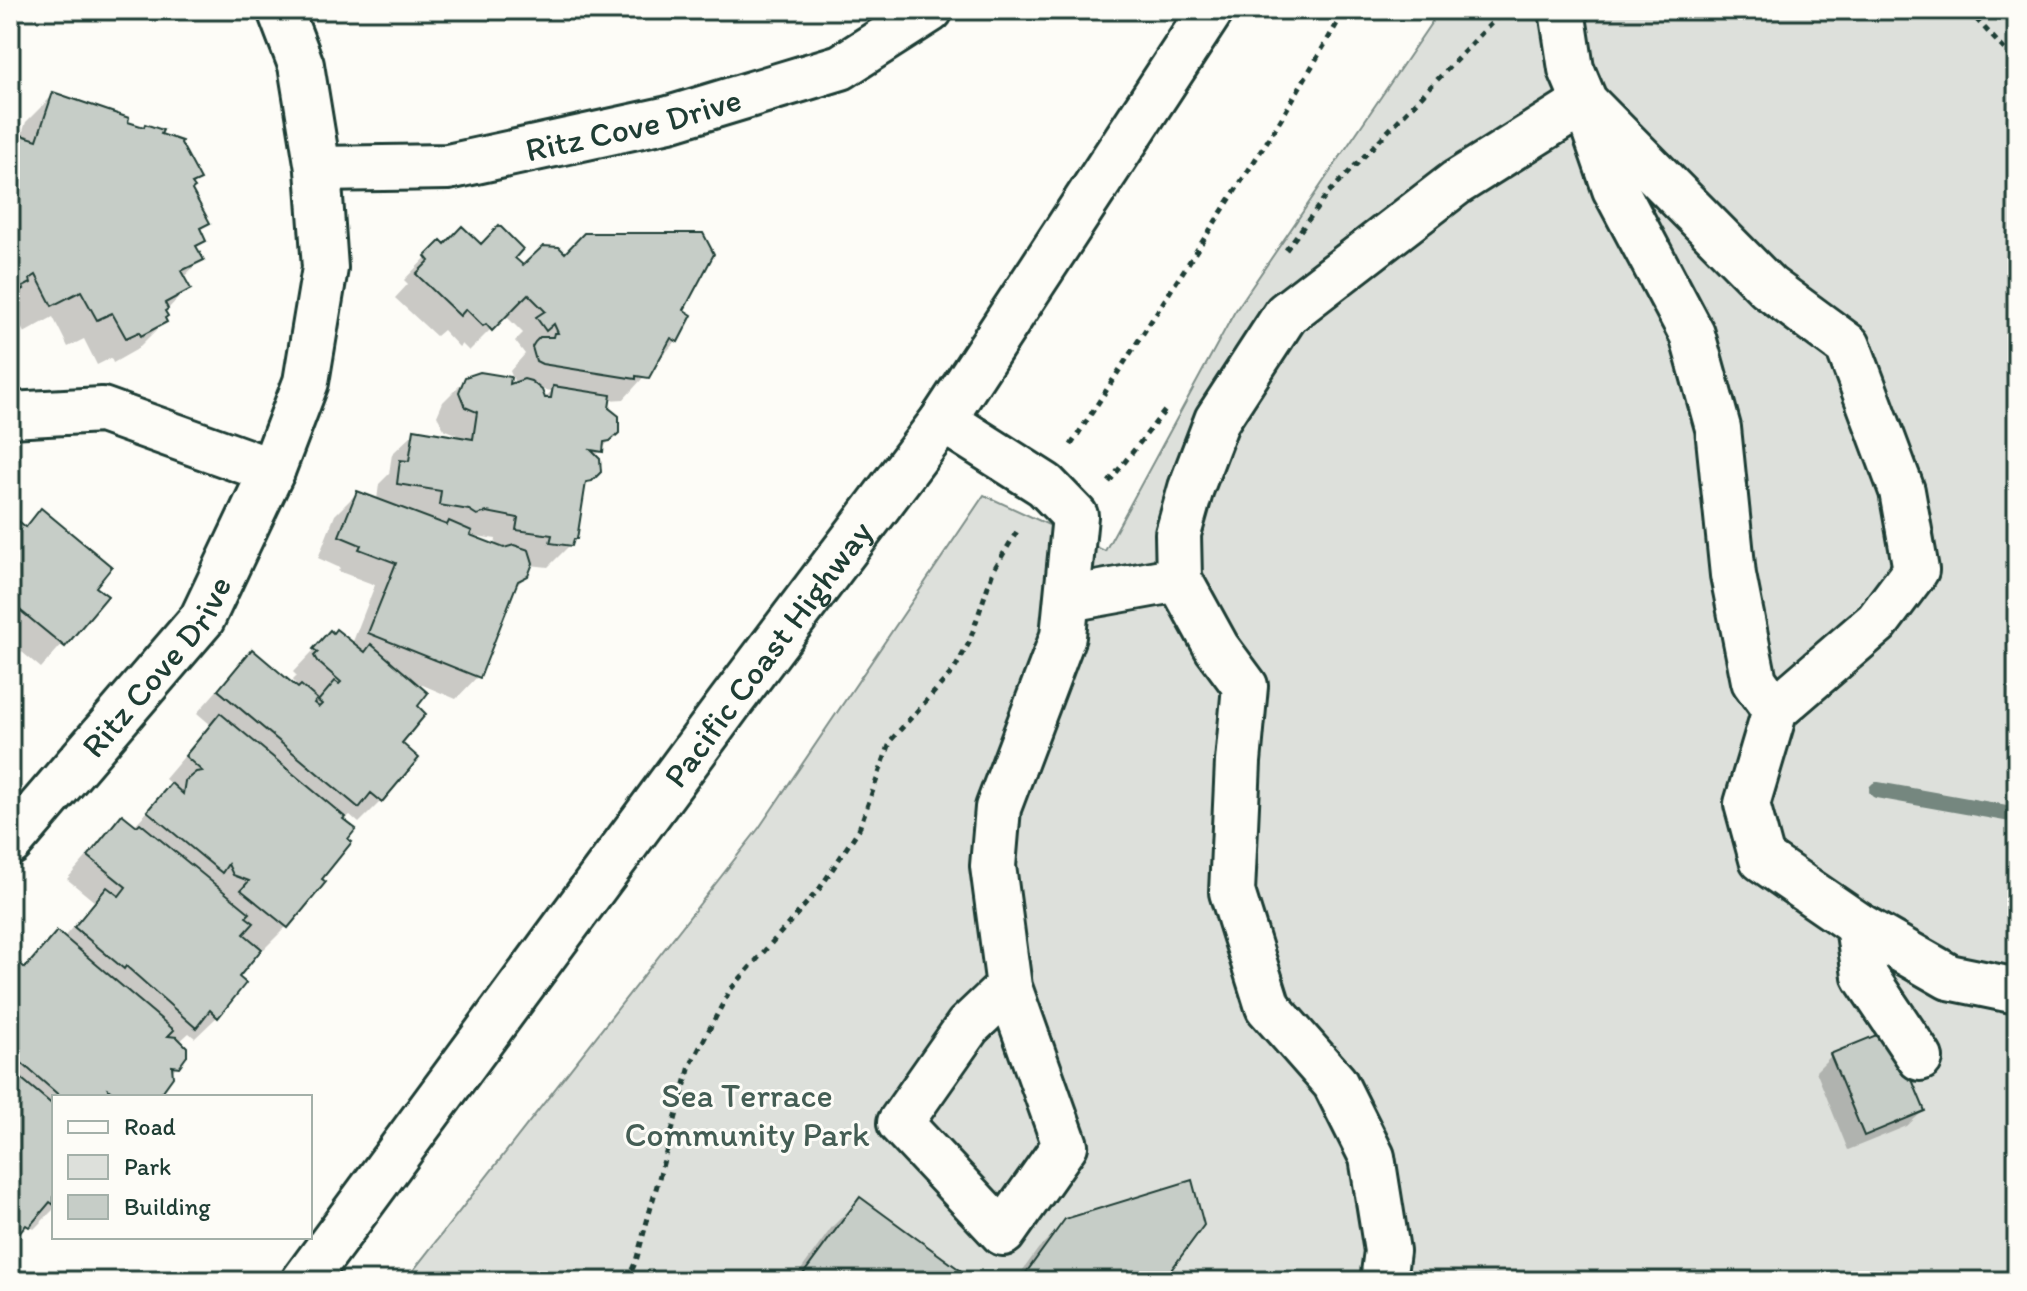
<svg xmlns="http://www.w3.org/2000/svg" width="2027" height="1291" font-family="Itim,sans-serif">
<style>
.green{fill:#dde0db;stroke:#7e8e88;stroke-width:2}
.shadow{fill:#0003;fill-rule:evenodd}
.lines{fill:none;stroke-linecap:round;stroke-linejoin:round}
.stream{stroke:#75877f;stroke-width:16}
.building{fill:#c6cdc7;stroke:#1f3d34;stroke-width:2}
.minor-casing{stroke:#1f3d34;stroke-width:50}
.highway-casing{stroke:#1f3d34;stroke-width:50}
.path{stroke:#1f3d34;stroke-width:5;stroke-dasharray:6 6;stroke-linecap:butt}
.minor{stroke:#fdfcf7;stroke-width:44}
.highway{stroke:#fdfcf7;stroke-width:44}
.labels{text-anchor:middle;stroke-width:6;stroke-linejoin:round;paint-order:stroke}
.street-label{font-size:34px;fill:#1f3d34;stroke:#fdfcf7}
.park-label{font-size:34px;fill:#455e55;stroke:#fdfcf7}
</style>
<rect width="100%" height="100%" fill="#fdfcf7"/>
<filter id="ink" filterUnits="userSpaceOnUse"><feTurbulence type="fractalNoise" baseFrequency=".0125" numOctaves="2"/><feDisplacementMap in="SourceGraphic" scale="16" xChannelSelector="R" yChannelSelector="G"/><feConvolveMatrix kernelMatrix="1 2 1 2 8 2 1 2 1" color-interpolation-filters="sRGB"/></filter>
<g filter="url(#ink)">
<polygon class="green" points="1440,10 2017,10 2017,1281 405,1281 759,828 984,495 1105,551 1234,313"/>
<g class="shadow">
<polygon points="54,94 158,135 198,179 190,191 207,223 199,231 204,240 195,248 201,259 183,278 188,288 164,313 164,322 136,350 113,363 111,358 97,365 84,339 68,347 53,317 24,333 10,305 10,125 17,136 21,137 26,122"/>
<path d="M441 242 445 246H480L512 258 523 267 565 255 681 311 676 341 624 399 608 400 607 409 617 432 595 457 599 471 583 488 575 538 570 545 548 567 530 565 527 575 514 588 478 676 456 699 413 681 415 707 399 743 381 801 359 823 350 815 343 821 319 879 323 882 286 927 264 949 261 946 236 977 217 1017 195 1038 189 1033 179 1042 177 1065 158 1093 154 1097H54V1209L34 1229 29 1225 10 1244V963L23 970 57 933 63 938 95 902 67 879 122 817 134 826 172 785 165 779 211 725 197 713 252 651 300 691 293 680 297 676 293 672 330 633 352 644 375 585 338 571 340 568 318 558 335 515 357 493 377 500 379 484 389 474 392 454 415 432 455 438 456 434 444 429 437 416 443 402 466 379 508 387 515 384 510 371 525 354 515 341 523 333 505 315 469 351 462 344 459 347 443 330 436 336 395 298 408 284 404 280ZM538 389 552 391 543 399ZM469 535 496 539 495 547Z"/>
<polygon points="41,511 94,587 105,596 41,668 10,642 10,516 24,528"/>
<polygon points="1831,1056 1923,1111 1907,1126 1848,1150 1816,1071"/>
<polygon points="860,1199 972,1281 793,1281 832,1227"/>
<polygon points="1066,1221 1161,1281 1015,1281 1038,1249"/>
<polygon points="10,1259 16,1264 10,1272"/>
</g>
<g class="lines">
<polyline class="stream" points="1877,790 2017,815"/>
</g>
<g class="building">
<polygon points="53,92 129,118 128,122 144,127 145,124 163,130 161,134 182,141 181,143 201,180 192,184 195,188 192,190 210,223 200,228 206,241 196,246 204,260 181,271 191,289 165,303 168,309 165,311 168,316 165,318 167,322 141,336 139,332 126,338 112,313 97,320 81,291 52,306 36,275 30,279 31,283 23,287 24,289 10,296 10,122 12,121 18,134 37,140"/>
<polygon points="499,225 523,249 515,258 523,265 543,246 559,247 565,253 584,233 703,233 714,254 684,310 692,315 678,342 671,338 649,378 636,376 636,379 542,364 536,361 532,347 535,342 540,337 553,337 554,333 558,333 554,324 546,331 536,317 545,311 528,294 492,331 486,324 483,326 466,309 460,316 416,274 429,261 425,256 441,240 445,244 462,226 481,244"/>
<polygon points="480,372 511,377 510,384 524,379 531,381 542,390 545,398 551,398 553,386 611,395 609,408 619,416 619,433 610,441 604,442 603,452 591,450 600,459 601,472 592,481 586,482 577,539 574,539 572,546 550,543 552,535 516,530 518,518 487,512 477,515 469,510 439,505 441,491 397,484 400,460 409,461 414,429 473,439 477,412 465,407 459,392 465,377"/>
<polygon points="357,491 447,525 449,521 472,531 470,535 504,548 514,545 529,550 533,563 528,576 518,581 480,678 368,633 396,563 359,549 361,545 339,536"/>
<polygon points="41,508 112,567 96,587 108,596 65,647 10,602 10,514 26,527"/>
<polygon points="336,629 365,652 371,644 428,693 418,706 426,714 402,743 419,758 382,802 371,793 359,808 218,690 252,649 298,688 301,685 317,699 314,703 319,707 322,704 318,701 335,681 339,684 341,682 317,661 314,656 318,652 313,649 330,630 333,633"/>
<polygon points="220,713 345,817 343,819 356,829 348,839 352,842 322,879 326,882 288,928 241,890 249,881 233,875 228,864 222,873 147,811 171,783 183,794 185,781 196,772 202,771 185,756"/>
<polygon points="122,814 137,826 140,823 250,913 246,917 254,923 244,934 262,949 239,977 246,983 218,1018 210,1010 196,1028 126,966 124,969 74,927 107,887 119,896 126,887 88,856"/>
<polygon points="57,931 174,1030 168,1036 177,1037 187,1047 187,1056 179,1067 172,1066 173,1077 160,1095 117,1097 108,1089 109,1097 61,1097 10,1053 10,961 13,957 25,968"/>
<polygon points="1891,1029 1925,1111 1864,1136 1830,1054"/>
<polygon points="10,1069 54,1106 54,1205 50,1202 29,1227 26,1225 18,1235 10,1228"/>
<polygon points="1192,1180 1204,1225 1163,1281 1020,1281 1065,1219"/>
<polygon points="860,1197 975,1281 798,1281"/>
</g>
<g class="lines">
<defs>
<g id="minor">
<polyline points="1562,10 1571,69 1585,102 1768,287 1848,346 1902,491 1916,570 1877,622 1775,710 1747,804 1762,859 1858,925 1949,977 2017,991"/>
<path id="s1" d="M318 169 448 167 669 119 841 67 930 10"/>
<polyline points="10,415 102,410 272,471"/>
<polyline points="943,420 1045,485 1075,516 1063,636 998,808 993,866 1009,987 968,1026 900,1123 1003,1233 1065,1145 1009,987"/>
<polyline points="1068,599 1179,579"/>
<path id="s2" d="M10 843 202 619 272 471 306 382 325 268 318 169 301 65 280 10"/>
<polyline points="1858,925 1865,976 1920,1058"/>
<polyline points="1383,1281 1387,1251 1372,1157 1335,1083 1268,1007 1232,892 1238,762 1245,686 1217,648 1179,579 1178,534 1191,488 1217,420 1286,314 1456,183 1585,102 1615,189 1692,334 1718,428 1733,575 1754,681 1775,710"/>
</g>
<g id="highway">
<path id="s3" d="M304 1281 729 704 943 420 1211 10"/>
</g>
</defs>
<use href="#minor" class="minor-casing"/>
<use href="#highway" class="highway-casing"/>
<g class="path">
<polyline points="1968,10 2017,63"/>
<polyline points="1286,250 1326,196 1504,10"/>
<polyline points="1071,445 1277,126 1345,10"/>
<polyline points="1109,482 1167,408"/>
<polyline points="627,1281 636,1261 690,1066 730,990 820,888 859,829 891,740 954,670 969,643 993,571 1019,528"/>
</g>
<use href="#minor" class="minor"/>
<use href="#highway" class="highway"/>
</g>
</g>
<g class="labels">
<g class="street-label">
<text dy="12" stroke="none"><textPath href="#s1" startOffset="320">Ritz Cove Drive</textPath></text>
<text dy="12" stroke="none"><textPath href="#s3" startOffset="780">Pacific Coast Highway</textPath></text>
<text dy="12" stroke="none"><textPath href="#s2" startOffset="230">Ritz Cove Drive</textPath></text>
</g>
<g class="park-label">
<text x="747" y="1107">Sea Terrace<tspan x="747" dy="39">Community Park</tspan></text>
</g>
</g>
<rect width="2027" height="1291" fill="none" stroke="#fdfcf7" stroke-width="40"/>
<rect x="20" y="20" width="1987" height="1251" fill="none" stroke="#1f3d34" stroke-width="3" filter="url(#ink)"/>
<rect x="52" y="1095" width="260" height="144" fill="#fdfcf7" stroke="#a4b0a9" stroke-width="2"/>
<rect x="68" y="1121" width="40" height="12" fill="#fdfcf7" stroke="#a4b0a9" stroke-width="2"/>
<text x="124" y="1135" font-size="24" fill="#1f3d34">Road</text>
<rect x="68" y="1155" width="40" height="24" fill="#dde0db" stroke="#a4b0a9" stroke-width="2"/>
<text x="124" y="1175" font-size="24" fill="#1f3d34">Park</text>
<rect x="68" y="1195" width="40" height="24" fill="#c6cdc7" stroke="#a4b0a9" stroke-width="2"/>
<text x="124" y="1215" font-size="24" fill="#1f3d34">Building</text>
</svg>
